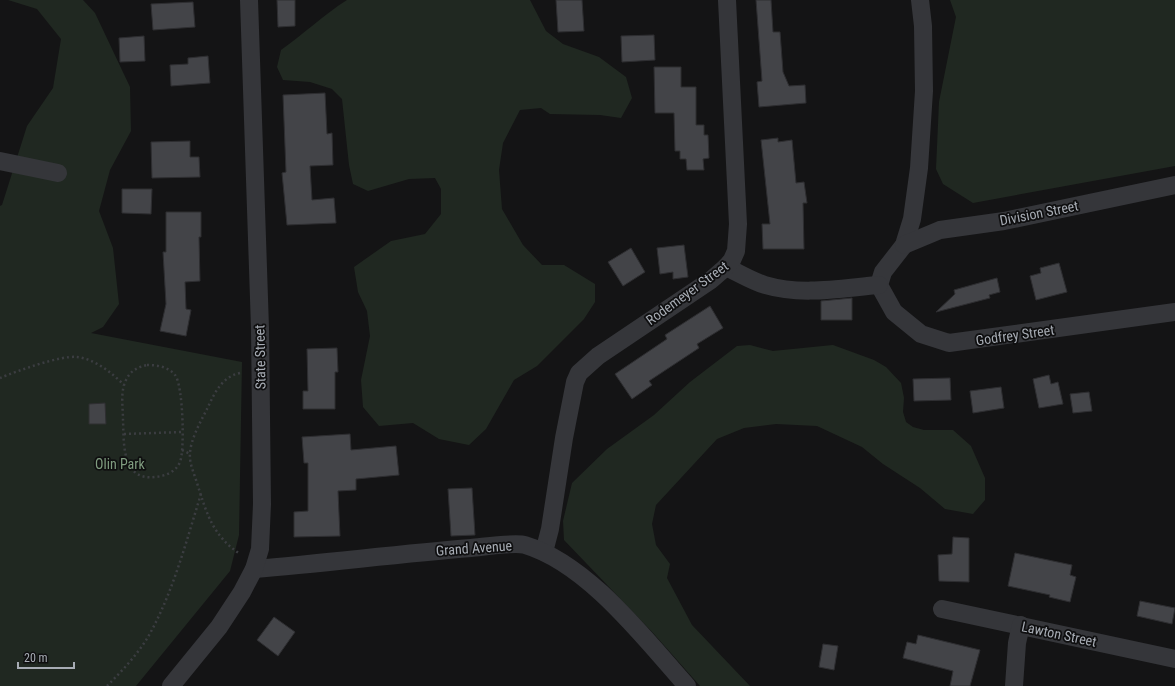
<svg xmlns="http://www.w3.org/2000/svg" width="1175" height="686" font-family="'Roboto Condensed',sans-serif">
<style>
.green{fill:#202821}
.building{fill:#434448;stroke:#2e2e31}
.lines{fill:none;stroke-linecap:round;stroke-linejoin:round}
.path{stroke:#3b3d41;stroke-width:2.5;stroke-dasharray:2 3;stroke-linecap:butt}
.minor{stroke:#35363a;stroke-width:18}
.labels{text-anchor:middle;stroke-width:3.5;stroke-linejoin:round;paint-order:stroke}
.street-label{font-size:14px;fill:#a7acb4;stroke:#0f0f10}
.park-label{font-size:14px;fill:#809d80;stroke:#0f0f10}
</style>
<rect width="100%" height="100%" fill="#141415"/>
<g class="green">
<polygon points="8,0 83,0 95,13 130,87 131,131 110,170 99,211 113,248 119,304 103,327 91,333 242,362 239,535 230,571 136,686 0,686 0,206 2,205 27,126 53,88 61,39 37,9"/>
<path d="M347 0H530L546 31 563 44 599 57 626 77 632 98 621 118 600 115 550 114 541 108 520 110 503 143 499 170 502 209 523 245 542 265H564L595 284V302L584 319 537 366 514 380 486 429 469 445 439 439 413 423 379 426 363 407 361 380 370 336 367 311 358 292 354 267 391 241 425 234 441 214V189L435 178 409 179 368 191 353 184 349 165 342 99 332 89 310 82 283 80 277 67 281 50C304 34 323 15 347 0Z"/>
<polygon points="950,0 1175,0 1175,166 973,203 943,184 936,169 939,102 956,17"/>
<polygon points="750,345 773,351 833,345 874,360 886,367 901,383 904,398 903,412 906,422 913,427 924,430 953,430 971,446 985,478 985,500 973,514 945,509 920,488 883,464 862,447 817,426 776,424 744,428 717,439 656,505 652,524 656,545 670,564 667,578 692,625 750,686 700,686 654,634 564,540 563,521 572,483 607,449 654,415 690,382 737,346"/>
</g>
<g class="building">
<polygon points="277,0 295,0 295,26 278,27"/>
<polygon points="556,0 582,0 584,31 558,32"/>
<polygon points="756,0 771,0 773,32 780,32 783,72 789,86 805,85 806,103 759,107 757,82 762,81"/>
<polygon points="193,2 195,27 153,30 151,4"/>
<polygon points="654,35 655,60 622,62 621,36"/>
<polygon points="144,36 145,61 120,62 119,38"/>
<polygon points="208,56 210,83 171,86 170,65 188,64 188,58"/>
<polygon points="654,67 681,67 681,87 696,87 696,125 704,125 704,135 708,135 709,158 703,159 704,170 687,170 686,159 680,159 680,151 675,151 674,113 655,113"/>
<polygon points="325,93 327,134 332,133 333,165 310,166 312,200 334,198 336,223 287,225 282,173 286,172 283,95"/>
<polygon points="778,138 778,142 792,140 796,183 804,182 807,203 803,203 804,249 763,249 762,224 770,224 761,140"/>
<polygon points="190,141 190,157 199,157 200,177 152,178 151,142"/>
<polygon points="122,189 152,189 151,214 122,213"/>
<polygon points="166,212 201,212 201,237 199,237 200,281 185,282 186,309 191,310 186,336 160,331 166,304 163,252 166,252"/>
<polygon points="684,245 688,277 673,279 673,272 660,274 657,248"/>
<polygon points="631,248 645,272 623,286 608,262"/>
<polygon points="1059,263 1067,292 1036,300 1030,276 1041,273 1040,268"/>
<polygon points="997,278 1000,292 989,295 990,298 936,312 955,294 954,290"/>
<polygon points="852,298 852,320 821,320 821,301"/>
<polygon points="710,306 723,328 697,344 699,348 649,381 652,385 632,399 615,374 667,339 665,335"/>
<polygon points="337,348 338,372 335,372 335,409 303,409 303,391 308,391 307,349"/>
<polygon points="1049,375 1051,384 1058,382 1063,404 1039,408 1033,379"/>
<polygon points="950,378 951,400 914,401 913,379"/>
<polygon points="1001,387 1004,408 973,413 970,391"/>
<polygon points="1089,392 1092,411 1073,413 1070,394"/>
<polygon points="105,403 106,424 89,424 89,404"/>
<polygon points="350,434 351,450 396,446 399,475 356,479 356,490 338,491 340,536 294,537 294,512 308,511 308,463 304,463 302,437"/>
<polygon points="472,488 475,535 451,536 448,489"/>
<polygon points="953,537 969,538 969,582 939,581 938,555 952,554"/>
<polygon points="1015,553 1072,565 1070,575 1076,577 1070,602 1049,597 1050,595 1008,586"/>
<polygon points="1140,601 1175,608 1172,624 1137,616"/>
<polygon points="274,617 295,632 278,656 257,640"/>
<polygon points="918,635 980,650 970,686 950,686 953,671 903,658 907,642 916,644"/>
<polygon points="823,644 838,646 834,670 819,667"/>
</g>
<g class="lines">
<g class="path">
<path d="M147 365C157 365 169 367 175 375 183 384 185 450 180 462 176 472 165 476 155 477 121 481 124 442 123 420 123 407 120 392 126 380 130 371 138 367 147 365Z"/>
<path d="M240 373C222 377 215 392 208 407 201 421 191 438 190 453 189 463 194 473 197 483 207 514 212 535 240 554"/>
<path d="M0 378C17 371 61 355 77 357 95 359 112 373 124 385"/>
<polyline points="124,434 182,432"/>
<polyline points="182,450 190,454"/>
<path d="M107 686C122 671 137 655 148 637 173 593 186 542 201 494"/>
</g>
<g class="minor">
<polyline points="920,0 923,26 924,91 919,168 912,219 904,245 883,272 879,285 894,312 921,334 949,343 1175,312"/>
<polyline points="0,161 58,173"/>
<polyline points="904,245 940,230 1004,221 1175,185"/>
<path d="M726 267C739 273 752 281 765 285 802 296 842 288 879 285"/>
<polyline points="544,552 550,529 564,438 575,382 579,373 598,356 711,280 726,267 732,260 736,251 738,224 727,0"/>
<path d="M254 569C326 563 398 554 471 548 483 547 515 542 525 545 588 564 644 638 687 686"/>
<polyline points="942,609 1175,659"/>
<polyline points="171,686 219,627 242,592 254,569 260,549 262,504 260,328 249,0"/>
<polyline points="1014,686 1017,643 1021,625"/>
</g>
</g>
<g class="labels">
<g class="street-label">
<text transform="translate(1039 213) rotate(-11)" y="5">Division Street</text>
<text transform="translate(687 293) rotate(-36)" y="5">Rodemeyer Street</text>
<text transform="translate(1015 335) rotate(-8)" y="5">Godfrey Street</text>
<text transform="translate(260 357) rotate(-91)" y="5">State Street</text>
<text transform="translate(474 548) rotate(-4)" y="5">Grand Avenue</text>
<text transform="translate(1059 634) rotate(12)" y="5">Lawton Street</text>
</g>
<g class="park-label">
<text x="120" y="469">Olin Park</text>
</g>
</g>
<path d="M18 662v6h56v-6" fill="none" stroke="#a7acb4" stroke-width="2"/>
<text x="24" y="662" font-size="12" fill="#a7acb4" stroke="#0f0f10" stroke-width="3" paint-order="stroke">20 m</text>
</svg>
